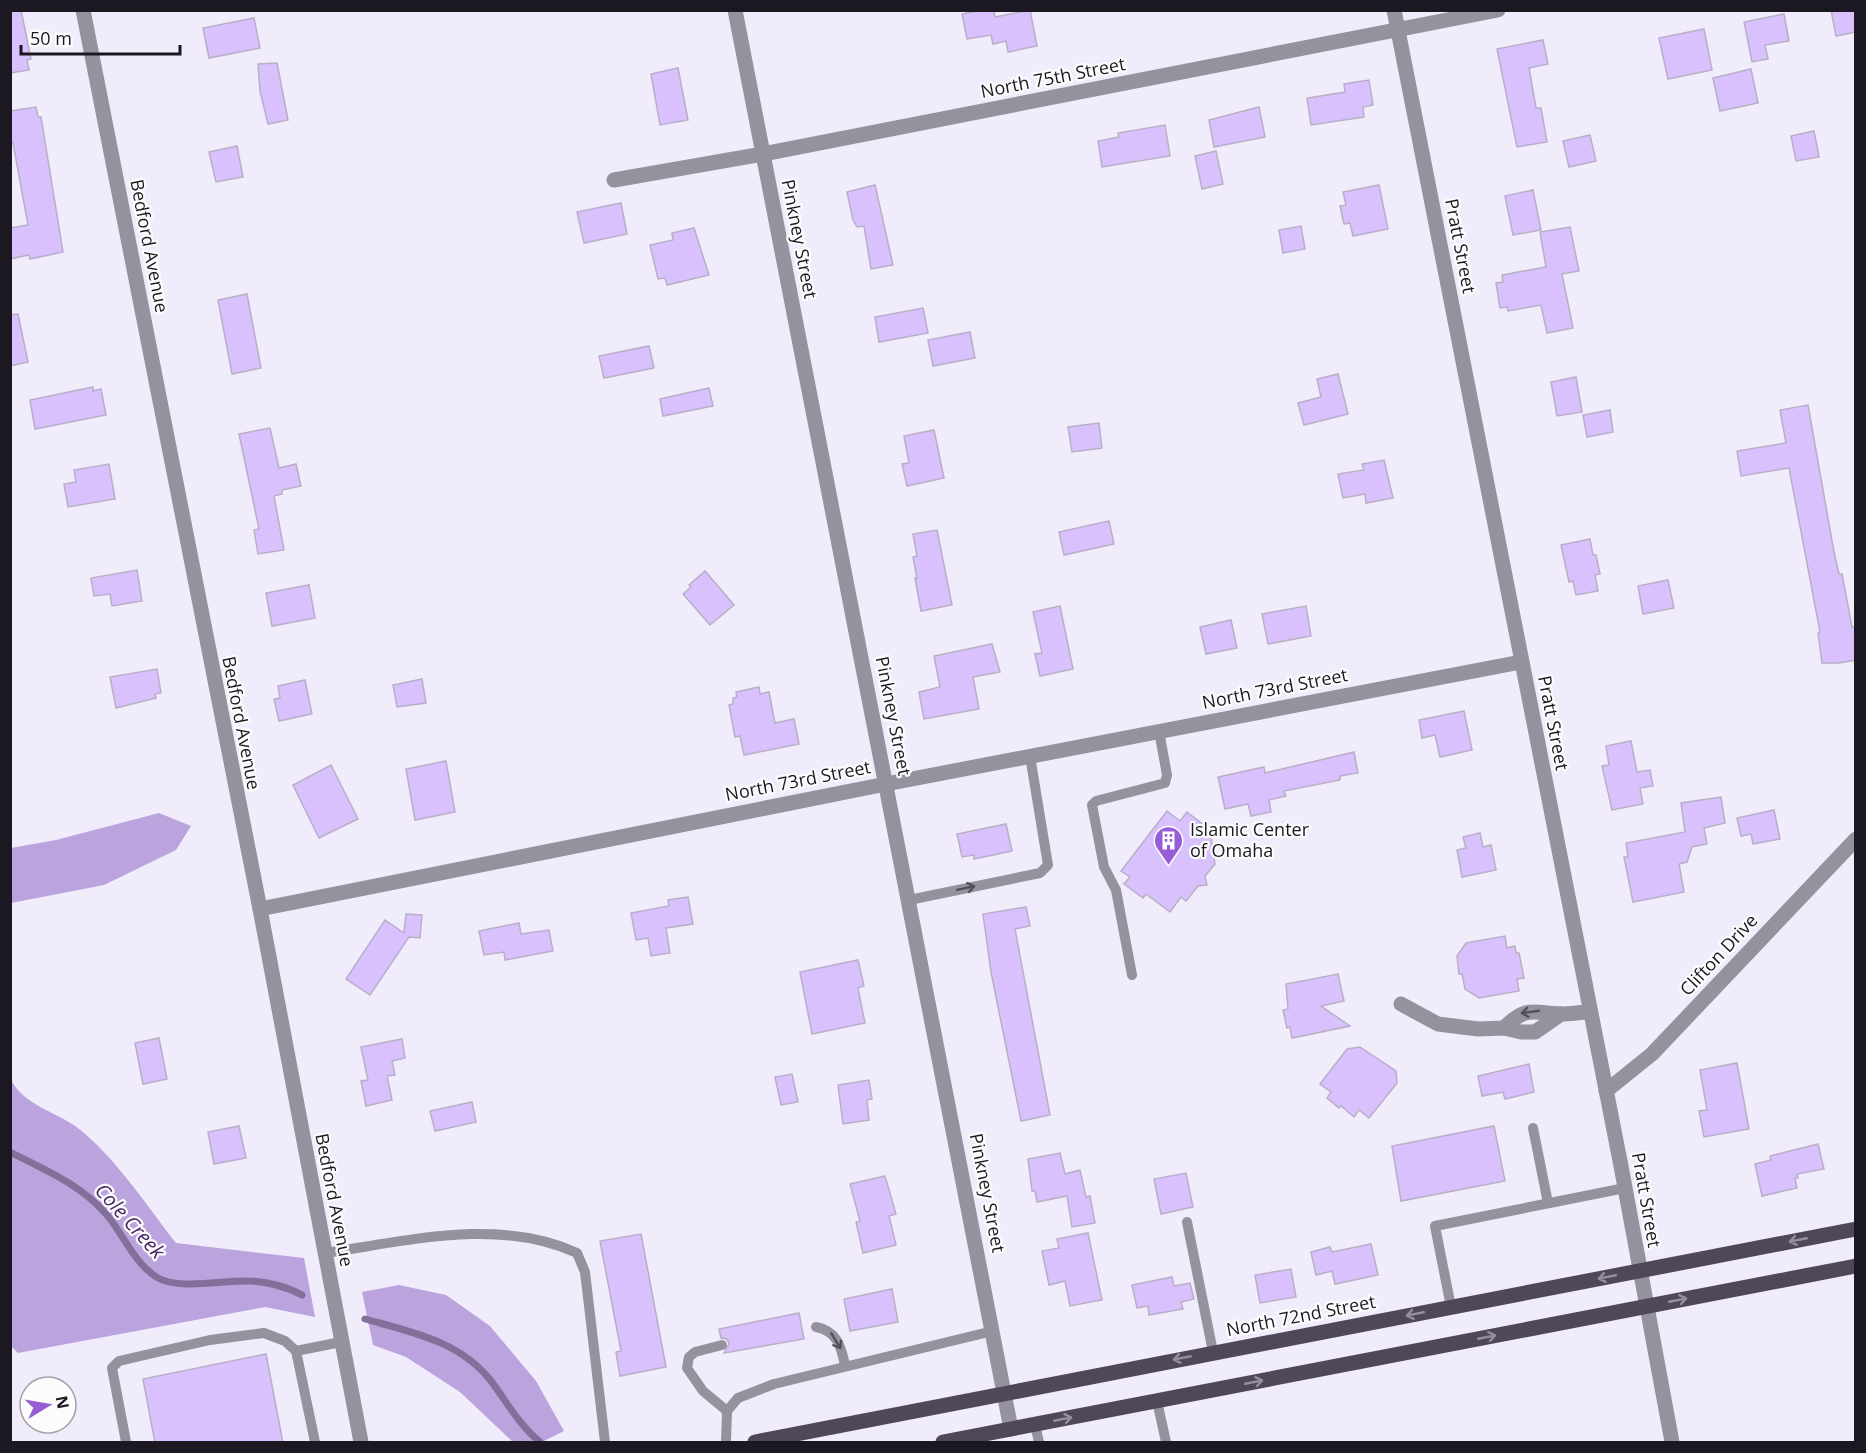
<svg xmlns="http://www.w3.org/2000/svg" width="1866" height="1453" font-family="'Open Sans',sans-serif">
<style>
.forest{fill:#bba4dd}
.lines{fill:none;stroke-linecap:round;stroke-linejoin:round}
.stream{stroke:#82709a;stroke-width:7}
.building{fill:#d8c1fc;stroke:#b8afc7;stroke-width:1.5}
.service{stroke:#96929d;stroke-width:10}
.minor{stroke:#96929d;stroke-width:15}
.primary{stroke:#4f485a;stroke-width:15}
.oneway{stroke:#534f59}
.oneway2{stroke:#94909b}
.labels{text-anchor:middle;stroke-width:4.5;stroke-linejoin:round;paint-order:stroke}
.street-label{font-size:18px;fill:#1c1821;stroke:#fcfcfc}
.poi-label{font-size:18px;fill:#1c1821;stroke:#fcfcfc;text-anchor:start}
.water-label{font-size:20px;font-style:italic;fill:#442467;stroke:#fcfcfc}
</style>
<rect width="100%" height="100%" fill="#f1ecfb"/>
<g class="forest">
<polygon points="159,813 191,826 176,850 104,885 11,903 11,848 56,840"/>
<path d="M11 1080C26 1108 61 1112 84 1133 120 1164 147 1206 176 1243L304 1258 315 1317 265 1307 18 1353 10 1345Z"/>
<polygon points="399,1285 446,1295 490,1326 536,1381 564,1431 542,1442 513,1442 460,1392 406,1357 373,1345 362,1292"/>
</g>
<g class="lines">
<g class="stream">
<path d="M10 1152C45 1170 80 1184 106 1214 123 1233 134 1264 158 1278 180 1290 224 1280 249 1281 266 1281 287 1287 302 1295"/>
<path d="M365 1319C411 1332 460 1341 491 1381 507 1402 519 1425 540 1442"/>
</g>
</g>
<g class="building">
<polygon points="10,10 21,10 31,59 27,60 29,70 10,73"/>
<polygon points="982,10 994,10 995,17 1030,10 1037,46 1008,52 1006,41 993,44 991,35 967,39 962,14"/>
<polygon points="1831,10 1856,10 1856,32 1836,36"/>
<polygon points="1784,14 1789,41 1765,45 1768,59 1752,62 1744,22"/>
<polygon points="254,18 260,48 209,58 203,28"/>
<polygon points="1704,29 1712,70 1668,79 1659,38"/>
<polygon points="1543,40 1548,64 1529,68 1536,108 1541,108 1547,142 1517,147 1497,49"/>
<polygon points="277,63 288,120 268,124 260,91 258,64"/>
<polygon points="678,68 688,120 660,125 651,74"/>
<polygon points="1751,69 1758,103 1720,111 1713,78"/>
<polygon points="1369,80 1373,105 1363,107 1364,117 1311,125 1307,98 1345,92 1344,84"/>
<polygon points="36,107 38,117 41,117 63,252 30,259 29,255 10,259 10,228 28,225 13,143 10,143 10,111"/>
<polygon points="1259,107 1265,137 1214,147 1209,120"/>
<polygon points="1165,125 1170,156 1102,167 1098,141 1119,137 1118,133"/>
<polygon points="1814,131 1819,157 1796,161 1791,136"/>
<polygon points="1590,135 1596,161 1569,167 1563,141"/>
<polygon points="237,146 243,177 216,182 209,152"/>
<polygon points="1216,151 1223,184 1202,189 1195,156"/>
<polygon points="875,185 893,265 871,269 864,226 857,227 853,220 847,192"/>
<polygon points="1379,185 1388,229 1353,236 1350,223 1344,224 1340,206 1346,205 1343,192"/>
<polygon points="1533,190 1541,230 1513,235 1505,196"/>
<polygon points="621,203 627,234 584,243 577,212"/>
<polygon points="1301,226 1305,249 1283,253 1279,230"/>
<polygon points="1570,227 1579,271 1562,274 1573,328 1547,333 1541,305 1508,311 1507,307 1500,308 1496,283 1503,282 1502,275 1546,267 1540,232"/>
<polygon points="694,228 709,275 667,285 665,278 658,279 650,245 673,240 672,233"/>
<polygon points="247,294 261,368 232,374 218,300"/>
<polygon points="923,308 928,333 879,342 875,317"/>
<polygon points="18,314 28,362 10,366 10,315"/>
<polygon points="970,332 975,358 933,366 928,340"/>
<polygon points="649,346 654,368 604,378 599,356"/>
<polygon points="1338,374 1348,414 1304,425 1298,403 1321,397 1317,379"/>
<polygon points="1576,377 1582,412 1557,416 1551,382"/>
<polygon points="93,387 93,391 101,389 106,415 35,429 30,400"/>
<polygon points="709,388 713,406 663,416 660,399"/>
<polygon points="1808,405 1834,552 1839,574 1842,574 1852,627 1856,627 1856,660 1839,663 1822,663 1818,633 1820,632 1789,468 1741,476 1737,451 1786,443 1780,410"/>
<polygon points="1610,410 1613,432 1587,437 1583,415"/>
<polygon points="1099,423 1102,448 1072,452 1068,427"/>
<polygon points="270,428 279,468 296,464 301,486 282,490 282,494 274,496 284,550 258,554 254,530 259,529 239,434"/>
<polygon points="934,430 944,478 907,486 902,464 909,463 904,436"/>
<polygon points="1384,460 1393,498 1366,503 1365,494 1343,498 1338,474 1364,470 1362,464"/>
<polygon points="109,464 115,499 68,507 64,484 76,482 74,470"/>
<polygon points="1109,521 1114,544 1064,555 1059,532"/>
<polygon points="937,530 952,605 921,611 915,578 917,578 913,557 917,556 913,534"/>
<polygon points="1590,539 1593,555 1596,555 1600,574 1595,575 1598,591 1576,595 1573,581 1569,582 1561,545"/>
<polygon points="137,570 142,601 112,606 110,594 94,596 91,578"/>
<polygon points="705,571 734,605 710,625 683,594 691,587 689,585"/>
<polygon points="1668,580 1674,608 1643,614 1638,586"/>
<polygon points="309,585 315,618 272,626 266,593"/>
<polygon points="1060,606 1073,669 1040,676 1035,654 1042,653 1033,612"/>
<polygon points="1306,606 1311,636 1268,644 1262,614"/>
<polygon points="1231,620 1237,648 1206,654 1200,627"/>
<polygon points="992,644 1000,672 973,677 979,709 924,719 919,692 940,687 934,656"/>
<polygon points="157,669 161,693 155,694 156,698 116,708 110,677"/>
<polygon points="422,679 426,703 397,707 393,685"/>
<polygon points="305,680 312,714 279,721 274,699 280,698 278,686"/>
<polygon points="759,687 760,694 769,692 775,723 794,719 799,744 744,755 740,736 735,737 729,705 733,704 733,698 737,697 736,692"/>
<polygon points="1464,711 1472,750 1440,757 1435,735 1422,738 1419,720"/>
<polygon points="1631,741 1637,772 1650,770 1653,786 1640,788 1643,804 1612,810 1602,766 1609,765 1606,746"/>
<polygon points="1354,752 1358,773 1340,776 1340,780 1284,791 1286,796 1269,800 1271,812 1251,816 1248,804 1225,809 1218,777 1264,767 1265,773"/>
<polygon points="446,761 455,812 415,820 406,769"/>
<polygon points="331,765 358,819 319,838 293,785"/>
<polygon points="1721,797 1725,823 1704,828 1707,844 1692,847 1687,862 1679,864 1684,892 1633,902 1624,857 1628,857 1626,843 1685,832 1681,803"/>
<polygon points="1774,810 1780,839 1753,844 1751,834 1741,836 1737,818"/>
<polygon points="1167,811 1180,821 1187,812 1210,830 1215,864 1205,876 1207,885 1198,886 1186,901 1181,897 1170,912 1146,894 1143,898 1124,884 1130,877 1121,871"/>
<polygon points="1006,824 1012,851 974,859 974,855 962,857 957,834"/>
<polygon points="1480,833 1483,847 1491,845 1496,870 1462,877 1457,850 1466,848 1463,837"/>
<polygon points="688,897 693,924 666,928 670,953 651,956 648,938 636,940 631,913 669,906 668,900"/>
<polygon points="1026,907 1030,926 1015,929 1050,1115 1021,1121 991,972 983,914"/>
<polygon points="406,914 422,915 420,938 409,937 370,995 346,979 385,920 404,933"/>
<polygon points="519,923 521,934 549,930 553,951 505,960 504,952 484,955 479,931"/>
<polygon points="1505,936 1507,948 1515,946 1516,953 1519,953 1524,978 1517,979 1519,991 1479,998 1465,989 1462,974 1459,974 1457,956 1466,943"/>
<polygon points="858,960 864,986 858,988 865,1023 812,1034 800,972"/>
<polygon points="1338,974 1344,1001 1321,1006 1350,1026 1292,1038 1290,1027 1287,1028 1283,1010 1288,1009 1286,984"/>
<polygon points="159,1038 167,1079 143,1084 135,1043"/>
<polygon points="402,1039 405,1058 392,1061 395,1075 387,1076 392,1100 366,1106 361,1081 368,1080 361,1047"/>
<polygon points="1360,1047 1396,1071 1397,1083 1369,1118 1359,1110 1354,1117 1341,1106 1339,1108 1327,1098 1331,1092 1320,1084 1347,1049"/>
<polygon points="1737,1063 1749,1129 1704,1137 1699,1111 1707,1110 1700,1070"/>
<polygon points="1529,1064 1534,1092 1505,1099 1503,1092 1482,1096 1478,1076"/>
<polygon points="792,1074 798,1102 781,1105 775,1077"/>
<polygon points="869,1080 872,1099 867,1100 869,1120 843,1124 838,1085"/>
<polygon points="472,1102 476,1122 435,1131 430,1111"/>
<polygon points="239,1126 246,1158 214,1164 208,1132"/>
<polygon points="1494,1126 1505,1181 1401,1201 1392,1146"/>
<polygon points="1818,1144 1824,1169 1797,1174 1798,1178 1795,1178 1797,1188 1762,1196 1755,1164 1771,1160 1770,1156"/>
<polygon points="1060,1153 1065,1174 1080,1170 1086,1197 1090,1196 1095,1223 1072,1227 1067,1196 1037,1202 1035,1191 1032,1191 1028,1159"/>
<polygon points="1186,1173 1193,1207 1161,1214 1154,1179"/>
<polygon points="885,1176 896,1214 889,1216 896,1245 863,1253 856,1222 860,1221 850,1184"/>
<polygon points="1088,1233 1102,1300 1070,1306 1065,1281 1049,1285 1042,1251 1059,1248 1057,1239"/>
<polygon points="641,1234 666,1367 620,1376 616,1352 621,1351 600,1241"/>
<polygon points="1371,1244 1378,1275 1335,1284 1332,1271 1316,1275 1311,1252 1330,1247 1332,1252"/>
<polygon points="1291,1269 1296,1297 1260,1303 1255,1275"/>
<polygon points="1172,1277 1174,1286 1190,1283 1194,1299 1181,1302 1183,1309 1149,1315 1148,1306 1137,1308 1132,1285"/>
<polygon points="892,1289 898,1322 850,1331 844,1299"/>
<polygon points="799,1313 804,1339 724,1353 729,1344 727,1339 721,1338 719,1329"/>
<polygon points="266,1354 283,1443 155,1443 143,1379"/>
</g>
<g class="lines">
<g class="service">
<polyline points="909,900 1040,873 1048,865 1030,756"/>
<polyline points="1132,975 1116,890 1104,867 1092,805 1096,801 1165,783 1167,775 1159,731"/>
<polyline points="1533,1128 1548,1203"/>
<polyline points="1187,1222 1213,1352"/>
<path d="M325 1253C407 1241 499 1217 577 1253L585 1272 605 1442"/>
<polyline points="1451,1307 1435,1226 1625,1188"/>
<path d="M816 1327C837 1331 841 1346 845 1365"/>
<polyline points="722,1345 695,1352 689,1357 687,1368 703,1391 727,1411"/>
<polyline points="296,1351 341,1342"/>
<polyline points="1157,1401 1166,1442"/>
<polyline points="1035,1425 1039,1442"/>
<polyline points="126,1442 112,1368 119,1361 210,1340 264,1333 285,1341 296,1351 315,1442"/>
<polyline points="726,1442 727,1411 738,1398 774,1384 993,1331"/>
</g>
<g class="minor">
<polyline points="83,10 260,909 361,1442"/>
<polyline points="735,10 1011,1429"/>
<polyline points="1394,10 1621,1166 1672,1442"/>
<polyline points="614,180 763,154 1498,10"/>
<polyline points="260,909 886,784 1521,662"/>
<polyline points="1401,1004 1438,1024 1478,1029 1504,1028 1521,1032 1535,1032 1561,1014"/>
<path d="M1504 1028C1527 1005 1533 1013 1561 1014 1571 1014 1581 1012 1590 1012"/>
<polyline points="1606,1091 1652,1054 1856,839"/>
</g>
<g class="primary">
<polyline points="755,1442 1856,1229"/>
<polyline points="943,1442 1856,1266"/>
</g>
</g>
<defs><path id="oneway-shaft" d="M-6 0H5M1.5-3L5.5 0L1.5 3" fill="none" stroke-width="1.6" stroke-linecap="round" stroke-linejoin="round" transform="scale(1.5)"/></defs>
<g class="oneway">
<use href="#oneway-shaft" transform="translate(966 888) rotate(-12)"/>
<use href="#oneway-shaft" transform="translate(1530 1012) rotate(172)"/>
<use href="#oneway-shaft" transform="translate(836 1341) rotate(59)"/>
</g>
<g class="oneway2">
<use href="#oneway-shaft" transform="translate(1798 1240) rotate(169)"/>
<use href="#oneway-shaft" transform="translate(1607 1277) rotate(169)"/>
<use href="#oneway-shaft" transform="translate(1678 1300) rotate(-11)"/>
<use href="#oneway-shaft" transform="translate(1415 1314) rotate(169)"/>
<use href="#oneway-shaft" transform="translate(1487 1337) rotate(-11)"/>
<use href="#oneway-shaft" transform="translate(1182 1358) rotate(169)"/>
<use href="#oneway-shaft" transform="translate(1254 1382) rotate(-11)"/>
<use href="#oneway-shaft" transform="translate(1063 1419) rotate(-11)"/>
</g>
<defs>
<symbol id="building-pin" viewBox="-11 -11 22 30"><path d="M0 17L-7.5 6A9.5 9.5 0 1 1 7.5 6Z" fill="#965dd6" stroke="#fcfcfc"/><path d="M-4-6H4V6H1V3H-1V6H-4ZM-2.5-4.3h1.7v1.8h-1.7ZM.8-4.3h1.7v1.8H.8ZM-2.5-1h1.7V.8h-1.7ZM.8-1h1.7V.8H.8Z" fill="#fff"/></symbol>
</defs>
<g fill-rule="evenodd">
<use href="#building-pin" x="1152" y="824" width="33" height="45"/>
</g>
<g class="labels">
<g class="street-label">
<text transform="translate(1053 78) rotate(-11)" y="6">North 75th Street</text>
<text transform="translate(799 239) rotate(79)" y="6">Pinkney Street</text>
<text transform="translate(149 246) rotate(79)" y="6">Bedford Avenue</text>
<text transform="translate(1460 246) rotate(79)" y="6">Pratt Street</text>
<text transform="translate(1275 689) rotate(-11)" y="6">North 73rd Street</text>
<text transform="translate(893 716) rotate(79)" y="6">Pinkney Street</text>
<text transform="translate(241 723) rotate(79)" y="6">Bedford Avenue</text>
<text transform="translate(1553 723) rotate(79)" y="6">Pratt Street</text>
<text transform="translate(798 781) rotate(-11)" y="6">North 73rd Street</text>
<text transform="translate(1719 955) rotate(-47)" y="6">Clifton Drive</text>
<text transform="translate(987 1193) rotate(79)" y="6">Pinkney Street</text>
<text transform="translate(334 1200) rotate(79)" y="6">Bedford Avenue</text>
<text transform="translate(1646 1200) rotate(80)" y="6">Pratt Street</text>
<text transform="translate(1301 1316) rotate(-11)" y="6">North 72nd Street</text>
</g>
<g class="poi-label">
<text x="1190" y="836">Islamic Center<tspan x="1190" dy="21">of Omaha</tspan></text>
</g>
<g class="water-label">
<text transform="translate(130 1221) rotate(48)" y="7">Cole Creek</text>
</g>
</g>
<rect width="1866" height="1453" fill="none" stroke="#1c1821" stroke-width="24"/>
<g transform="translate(48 1405) rotate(79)"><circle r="28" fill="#fcfcfc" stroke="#a2a1a4" stroke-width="1.5"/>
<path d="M0-4.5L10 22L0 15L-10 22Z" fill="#965dd6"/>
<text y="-9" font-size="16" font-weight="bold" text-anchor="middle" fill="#1c1821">N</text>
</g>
<path d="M21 45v9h159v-9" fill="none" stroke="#1c1821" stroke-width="3"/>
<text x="30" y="45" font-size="18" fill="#1c1821" stroke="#fcfcfc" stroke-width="4.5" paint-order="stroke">50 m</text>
</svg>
